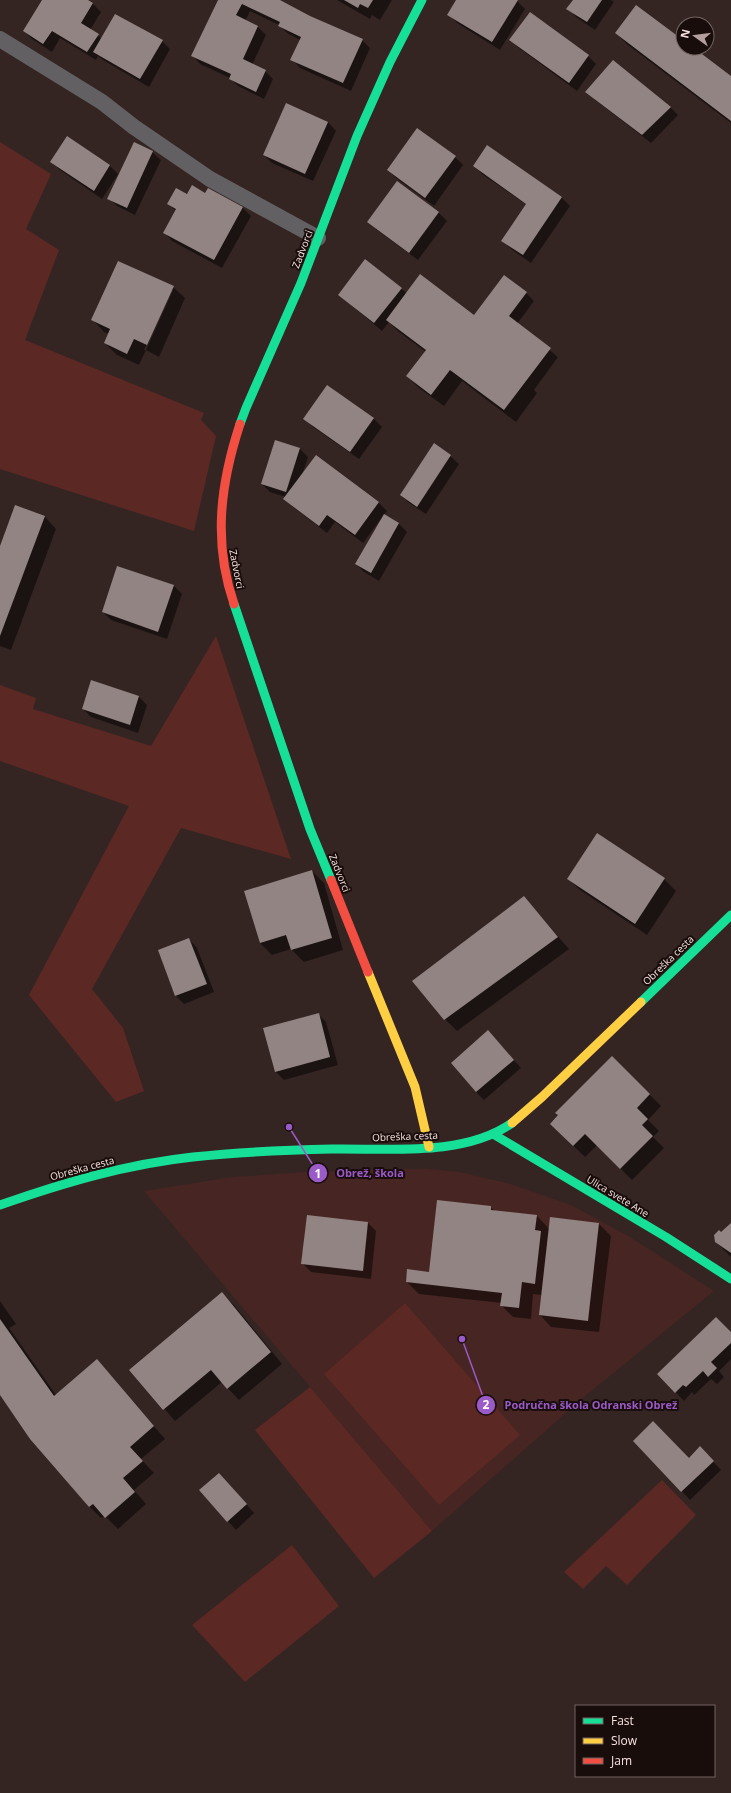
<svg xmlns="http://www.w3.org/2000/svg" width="731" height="1793" font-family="'Open Sans',sans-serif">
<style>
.built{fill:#462522}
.green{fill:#5b2824}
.shadow{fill:#0007;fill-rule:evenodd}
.building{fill:#928482}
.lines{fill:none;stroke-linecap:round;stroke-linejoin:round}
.lane{stroke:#626062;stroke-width:16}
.fast{stroke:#16e098;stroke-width:9}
.slow{stroke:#ffcf43;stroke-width:9}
.jam{stroke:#f24e42;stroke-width:9}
.labels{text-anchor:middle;stroke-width:4;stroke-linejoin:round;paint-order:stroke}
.street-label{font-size:10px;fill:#f7e3e0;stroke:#190d0b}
.leader{fill:none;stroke:#9a5ac7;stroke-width:1.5}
.callout-dot{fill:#9a5ac7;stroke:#190d0b;stroke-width:1.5}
.mark-label{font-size:12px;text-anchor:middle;font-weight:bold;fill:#fff}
.callout-label{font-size:11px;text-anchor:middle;font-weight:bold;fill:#9a5ac7;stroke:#190d0b;stroke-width:4;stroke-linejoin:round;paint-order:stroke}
</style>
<rect width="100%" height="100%" fill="#342523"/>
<polygon class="built" points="395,1169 429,1169 459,1172 507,1183 571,1205 630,1237 714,1291 584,1397 432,1531 144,1191 232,1177 308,1172"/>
<g class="green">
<polygon points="0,142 51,174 26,229 59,250 25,340 204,413 201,420 216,436 194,531 0,469"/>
<polygon points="216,636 291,859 181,828 92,989 123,1028 144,1091 116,1102 29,995 129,806 0,761 0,685 36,698 33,709 151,746"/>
<polygon points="405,1303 520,1435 439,1505 324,1374"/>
<polygon points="310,1387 432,1531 374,1578 255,1430"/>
<polygon points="662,1480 696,1515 627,1585 606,1566 583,1589 564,1572"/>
<polygon points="292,1545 339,1606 245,1682 192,1625"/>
</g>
<g class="shadow">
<polygon points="43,0 86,0 93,4 101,12 90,30 102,39 162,41 170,49 149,87 103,60 98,56 96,60 60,38 52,52 32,39 24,31"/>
<polygon points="218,0 277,0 309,17 362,40 370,48 351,91 300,68 292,59 300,40 287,33 279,25 250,11 245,21 258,27 266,35 252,65 265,71 273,79 264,99 238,86 230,78 200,64 192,55"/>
<polygon points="337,0 392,0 380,20 372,15 370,19"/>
<polygon points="457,0 516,0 525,9 500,50 457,23 449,14"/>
<polygon points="574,0 611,0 614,2 595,30 576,17 568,8"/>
<polygon points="616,33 683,41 683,48 692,48 731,77 731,123 628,45"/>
<polygon points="511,40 588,56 596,64 577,91 519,48"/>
<polygon points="587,92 670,107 678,115 651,143 595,100"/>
<polygon points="328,122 336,131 313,181 272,163 264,155"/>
<polygon points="68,138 110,166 118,174 102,199 60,170 52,162"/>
<polygon points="487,147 562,198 570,206 531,263 511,249 503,241 527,205 482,174 474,166"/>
<polygon points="152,152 161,160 135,215 117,206 109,198"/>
<polygon points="455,157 463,165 434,206 396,178 388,170"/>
<polygon points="397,183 439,213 447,221 418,260 377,230 368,221"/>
<polygon points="206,194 242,207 251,216 222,268 172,241 164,232 176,211 168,204 187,196"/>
<path d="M173 287 185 298 159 357 146 350 139 365 117 355 105 343 109 334 104 332 93 320ZM171 290H173L146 350H144Z"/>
<polygon points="401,288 407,294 474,316 526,293 534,301 517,324 558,357 534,390 537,393 516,422 462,381 444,406 419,388 407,376 426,352 399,332 389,322 382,331 339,295"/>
<polygon points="305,418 374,419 382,427 359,459 313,427"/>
<polygon points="276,441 300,449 308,457 302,475 316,457 379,503 387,511 384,515 399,524 407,532 379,581 364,572 356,564 381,521 380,520 363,543 335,522 327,533 293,507 284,499 286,497 270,492 262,484"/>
<polygon points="450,456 459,464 426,514 409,503 401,495"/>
<polygon points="45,517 56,529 11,650 0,646 0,548"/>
<polygon points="174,586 182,594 167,639 111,620 103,612"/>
<polygon points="92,682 139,697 147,705 138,733 91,717 83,709"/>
<polygon points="597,835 664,879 676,891 647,935 580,890 568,879"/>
<polygon points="312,871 324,883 343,950 304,962 291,949 272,955 260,943"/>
<polygon points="524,897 569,949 457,1031 445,1019"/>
<polygon points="189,939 197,948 214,992 184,1004 176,996"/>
<polygon points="318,1014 326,1022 338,1065 284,1080 276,1072 265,1028"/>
<polygon points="488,1032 521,1068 484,1100 476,1092"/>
<polygon points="612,1057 661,1106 648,1120 659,1131 653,1137 664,1148 632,1180 597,1145 585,1157 551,1124"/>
<polygon points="490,1207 495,1211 537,1216 549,1229 551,1218 599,1224 611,1236 599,1332 551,1327 540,1315 542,1295 533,1294 531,1319 513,1317 501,1305 502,1303 419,1294 407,1282 430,1273"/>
<polygon points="308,1216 368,1223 376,1231 371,1279 311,1272 302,1263"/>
<polygon points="731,1225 731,1257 716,1242 721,1234"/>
<polygon points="222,1294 234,1305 282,1364 239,1400 222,1382 175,1421 131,1370"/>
<polygon points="0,1301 16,1324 9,1328 56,1395 108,1373 165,1439 141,1459 154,1473 134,1490 146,1504 118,1529 105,1516 101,1518 90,1507 31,1438 0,1394"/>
<polygon points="731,1333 731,1359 719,1371 724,1377 717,1384 711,1379 694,1395 692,1392 684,1401 658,1374"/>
<polygon points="634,1441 689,1459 700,1448 721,1470 690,1500"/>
<polygon points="227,1482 254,1513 236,1530 200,1490"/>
</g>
<g class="building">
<polygon points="42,0 88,0 93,3 81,23 99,34 87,52 52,31 43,44 23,31"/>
<polygon points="218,0 280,0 310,16 363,39 343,83 290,60 301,37 278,26 280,22 242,4 236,15 258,26 243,59 266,70 256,92 229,79 231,74 191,56"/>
<polygon points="344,0 373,0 368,8 360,4 358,8"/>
<polygon points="456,0 518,0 492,42 447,15"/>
<polygon points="573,0 602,0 587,22 566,9"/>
<polygon points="636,5 683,40 683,48 694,48 731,76 731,121 615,33"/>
<polygon points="530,12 589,55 569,83 509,40"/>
<polygon points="115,14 163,40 140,79 93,52"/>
<polygon points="613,60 671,107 642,135 585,92"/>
<polygon points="286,103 328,122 305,174 263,155"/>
<polygon points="417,128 456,156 425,198 387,170"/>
<polygon points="67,136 110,165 94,191 50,162"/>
<polygon points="134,142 153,151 127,208 107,199"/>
<polygon points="487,145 562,197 523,255 501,241 526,204 473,166"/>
<polygon points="397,181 439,212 409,253 367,222"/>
<polygon points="192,185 205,193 208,188 243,207 214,260 163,233 176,209 167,204 176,188 187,194"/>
<polygon points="365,259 402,288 374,323 338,295"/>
<polygon points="118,261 174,286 147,345 134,339 127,354 104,343 110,329 91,320"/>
<polygon points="420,274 474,315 504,275 527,292 509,316 551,348 504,410 450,370 431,395 406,376 426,350 386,320"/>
<polygon points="327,385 374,418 350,452 303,419"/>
<polygon points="275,440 300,448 286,492 261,484"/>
<polygon points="434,443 451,455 417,507 400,495"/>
<polygon points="316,455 379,502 355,535 327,515 319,526 283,499"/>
<polygon points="15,505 45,516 0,636 0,546"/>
<polygon points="384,514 399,523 371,573 355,564"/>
<polygon points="117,566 174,585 158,632 102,612"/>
<polygon points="91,680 139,696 130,725 82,709"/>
<polygon points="597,833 665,878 635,924 567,879"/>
<polygon points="312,870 332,938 291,950 286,935 260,943 244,891"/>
<polygon points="524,896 558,937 444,1020 412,981"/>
<polygon points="189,938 207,984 175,996 158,950"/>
<polygon points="319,1013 330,1057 275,1072 263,1028"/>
<polygon points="488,1030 514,1060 476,1092 451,1063"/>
<polygon points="612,1056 650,1094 637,1108 648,1119 642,1125 653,1136 620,1169 585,1134 573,1146 550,1124 558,1115 555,1113"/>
<polygon points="437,1200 491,1206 491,1210 537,1215 535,1230 541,1231 535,1284 522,1282 519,1308 500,1306 502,1293 406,1282 407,1269 429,1272"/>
<polygon points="307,1215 368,1222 363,1271 301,1264"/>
<polygon points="550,1217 599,1223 588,1321 539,1315"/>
<polygon points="731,1223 731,1253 715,1242 714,1235 719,1230 721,1232"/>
<polygon points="222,1292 271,1352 227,1389 211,1370 163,1410 129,1370"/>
<polygon points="716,1317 731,1332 731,1343 711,1362 717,1368 708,1377 703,1371 686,1387 683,1385 675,1393 657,1374"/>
<polygon points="0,1319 54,1396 97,1359 154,1426 130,1447 143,1461 123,1478 135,1492 105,1518 93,1504 89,1507 30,1439 0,1395"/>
<polygon points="653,1421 689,1458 700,1446 714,1461 681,1492 633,1441"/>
<polygon points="219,1473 247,1504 227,1522 199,1490"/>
</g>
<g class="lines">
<polyline class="lane" points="0,39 102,102 134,127 210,179 318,238"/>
<g class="fast">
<polyline points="240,424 246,408 301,283 357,136 390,62 422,0"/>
<polyline points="234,604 310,829 331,880"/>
<polyline points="641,1002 731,915"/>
<polyline points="493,1134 666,1237 731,1279"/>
<path d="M0 1205C63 1183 127 1164 193 1157 239 1152 286 1150 332 1149 389 1148 464 1157 512 1123"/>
</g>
<g class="slow">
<polyline points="368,972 415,1087 429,1147"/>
<polyline points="512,1123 542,1097 641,1002"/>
</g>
<g class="jam">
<path d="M234 604C213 543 220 485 240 424"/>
<polyline points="331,880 368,972"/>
</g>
</g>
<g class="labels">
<g class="street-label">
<text transform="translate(302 249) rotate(-69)" y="4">Zadvorci</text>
<text transform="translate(237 569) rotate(79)" y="4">Zadvorci</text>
<text transform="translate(340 873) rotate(68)" y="4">Zadvorci</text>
<text transform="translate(668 960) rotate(-44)" y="4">Obreška cesta</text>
<text transform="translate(405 1136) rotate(-2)" y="4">Obreška cesta</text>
<text transform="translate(82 1168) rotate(-15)" y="4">Obreška cesta</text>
<text transform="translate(618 1196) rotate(31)" y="4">Ulica svete Ane</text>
</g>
</g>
<path class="leader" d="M289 1127L318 1173M462 1339L486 1405"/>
<g class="callout-dot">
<circle cx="289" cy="1127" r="4"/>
<circle cx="462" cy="1339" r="4"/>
<circle cx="318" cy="1173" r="10"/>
<circle cx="486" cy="1405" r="10"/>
</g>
<g class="mark-label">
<text x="318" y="1178">1</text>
<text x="486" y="1409">2</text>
</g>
<g class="callout-label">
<text x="370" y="1177">Obrež, škola</text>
<text x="591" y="1409">Područna škola Odranski Obrež</text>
</g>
<rect x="575" y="1705" width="140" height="72" fill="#190d0b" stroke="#726360"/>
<rect x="583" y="1718" width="20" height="6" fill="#16e098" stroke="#726360"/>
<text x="611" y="1725" font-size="12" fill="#f7e3e0">Fast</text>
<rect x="583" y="1738" width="20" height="6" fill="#ffcf43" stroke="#726360"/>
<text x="611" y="1745" font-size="12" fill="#f7e3e0">Slow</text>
<rect x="583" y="1758" width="20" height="6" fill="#f24e42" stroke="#726360"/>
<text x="611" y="1765" font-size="12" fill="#f7e3e0">Jam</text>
<g transform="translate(695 36) rotate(284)"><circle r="19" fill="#190d0b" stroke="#726360"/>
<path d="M0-3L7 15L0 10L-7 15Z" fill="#b3a09e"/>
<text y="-6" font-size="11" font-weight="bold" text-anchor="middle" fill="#f7e3e0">N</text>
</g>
</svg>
